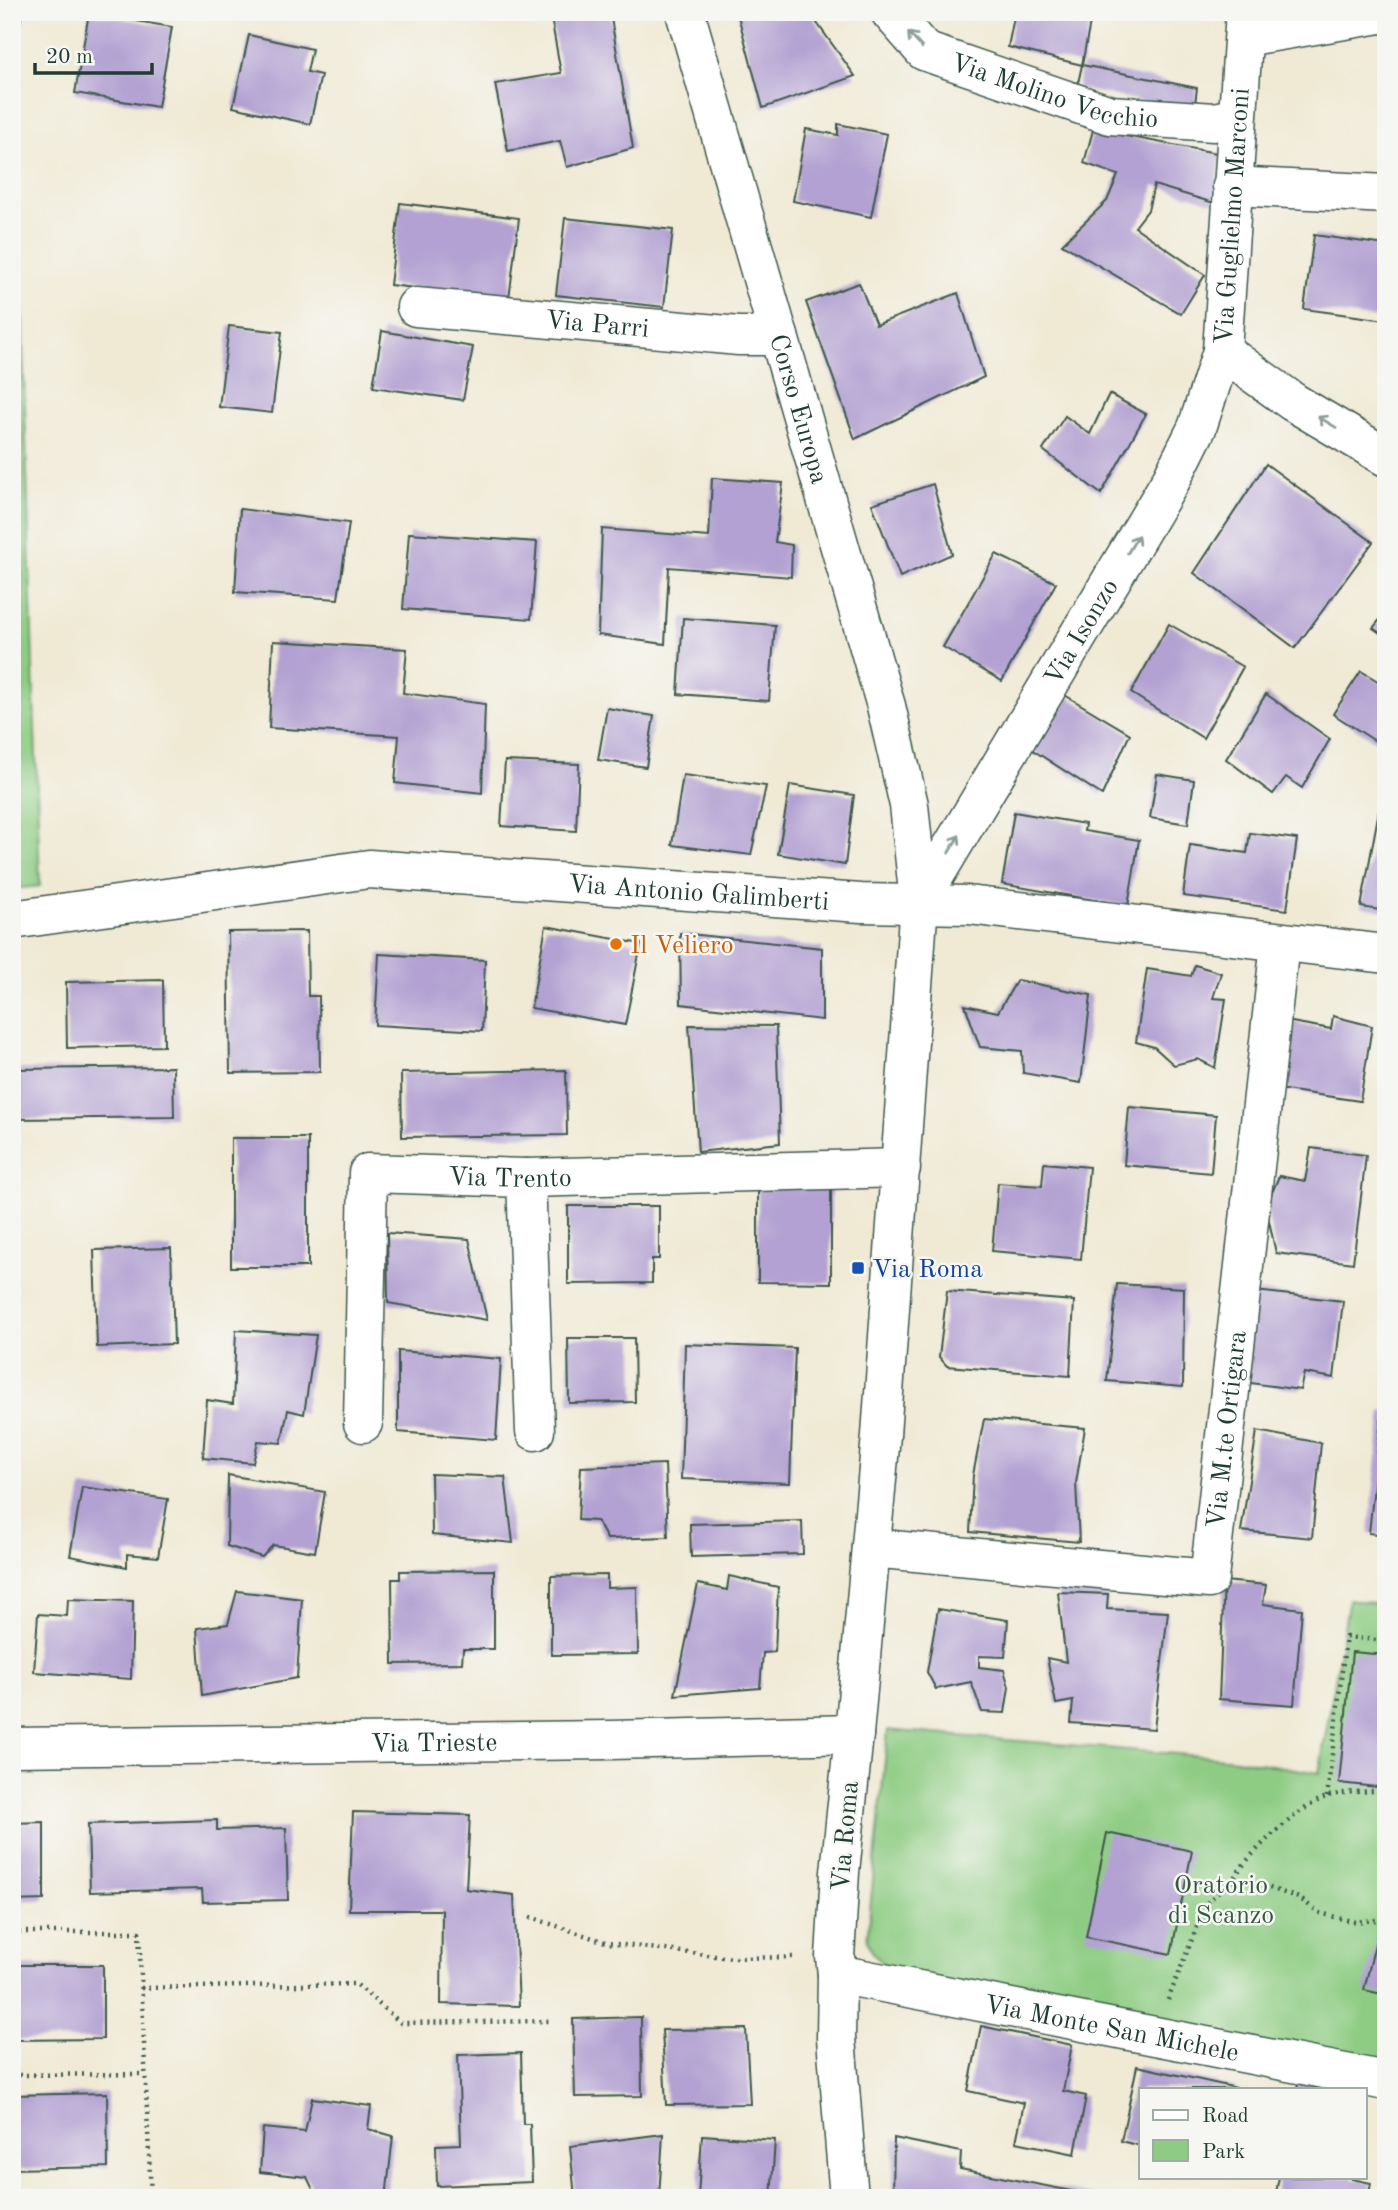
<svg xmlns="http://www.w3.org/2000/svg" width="1398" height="2210" font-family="'Old Standard TT',serif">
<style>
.green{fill:#8ecc83;stroke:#56845c;stroke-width:2}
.building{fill:#b2a1d2}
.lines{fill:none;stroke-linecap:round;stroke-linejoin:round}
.street-casing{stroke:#3e574c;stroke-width:41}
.secondary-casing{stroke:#3e574c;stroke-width:41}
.path{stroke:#3e574c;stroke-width:4.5;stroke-dasharray:2 5;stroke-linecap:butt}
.street{stroke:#fff;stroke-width:38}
.secondary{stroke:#fff;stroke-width:38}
.oneway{stroke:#8f9e9a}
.food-dot{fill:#e8710a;stroke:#f6f6f2;stroke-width:2.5}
.transit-dot{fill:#1a4fb4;stroke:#f6f6f2;stroke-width:2.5}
.labels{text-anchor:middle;stroke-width:5;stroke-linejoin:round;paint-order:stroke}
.street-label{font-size:26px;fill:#1f3d34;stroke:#f6f6f2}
.food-label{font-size:26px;fill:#c56008;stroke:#f6f6f2;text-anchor:start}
.transit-label{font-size:26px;fill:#164399;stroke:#f6f6f2;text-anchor:start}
.park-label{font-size:26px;fill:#355a44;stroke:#f6f6f2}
</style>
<rect width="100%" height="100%" fill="#f6f6f2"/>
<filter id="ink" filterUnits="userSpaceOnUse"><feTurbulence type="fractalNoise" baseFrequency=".0143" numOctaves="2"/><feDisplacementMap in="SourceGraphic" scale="14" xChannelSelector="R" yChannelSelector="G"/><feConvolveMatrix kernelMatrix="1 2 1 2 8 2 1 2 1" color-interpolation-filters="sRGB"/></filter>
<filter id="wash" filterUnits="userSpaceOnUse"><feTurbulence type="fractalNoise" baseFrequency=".00686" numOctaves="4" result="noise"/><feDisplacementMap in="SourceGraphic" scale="28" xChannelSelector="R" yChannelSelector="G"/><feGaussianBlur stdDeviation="1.57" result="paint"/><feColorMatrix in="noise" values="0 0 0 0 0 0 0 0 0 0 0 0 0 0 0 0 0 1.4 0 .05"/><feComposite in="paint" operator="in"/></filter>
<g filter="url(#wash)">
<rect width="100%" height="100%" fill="#f0ead5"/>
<g class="green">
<polygon points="12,248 20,249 40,886 12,889"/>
<polygon points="1349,1599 1386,1606 1386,2059 1192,2036 901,1981 872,1953 867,1940 888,1730 1237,1759 1319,1773"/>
</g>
<g id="blocks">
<g class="building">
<polygon points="12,12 22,12 14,61 12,61"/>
<polygon points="550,12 610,12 633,148 567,167 560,141 508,151 495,84 561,73"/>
<polygon points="737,12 809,12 855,76 763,108"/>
<polygon points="1015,12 1092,12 1082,65 1008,47"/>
<polygon points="89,13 172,27 158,107 75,93"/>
<polygon points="249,35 312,49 307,72 321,75 310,124 233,107"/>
<polygon points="1082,65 1197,88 1194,112 1077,88"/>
<polygon points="838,124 887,134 871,217 793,201 806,129 838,135"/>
<polygon points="1093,130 1222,154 1214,203 1154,185 1148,210 1135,227 1205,275 1181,314 1062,244 1107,201 1118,175 1084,163"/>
<polygon points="400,203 519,218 509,299 390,285"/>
<polygon points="565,218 673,230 664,307 556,295"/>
<polygon points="1314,235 1386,245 1386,320 1304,309"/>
<polygon points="859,283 876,325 958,293 984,377 855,439 806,302"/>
<polygon points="229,326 282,332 272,413 219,407"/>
<polygon points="382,331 473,347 463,400 373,387"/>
<polygon points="1109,394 1146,414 1101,494 1043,450 1065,416 1090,434"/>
<polygon points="1266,464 1373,542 1295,648 1194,573"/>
<polygon points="712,478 783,483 775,542 792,545 791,577 669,567 665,644 598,635 602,529 709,537"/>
<polygon points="933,484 952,554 900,577 872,504"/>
<polygon points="240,509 349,523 338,599 235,592"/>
<polygon points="409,533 537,542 531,619 403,609"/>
<polygon points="996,554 1056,583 1002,681 943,647"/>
<polygon points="1386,612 1386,637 1373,628"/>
<polygon points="683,618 775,625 769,701 678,694"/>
<polygon points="1169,624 1243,667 1203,738 1131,693"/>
<polygon points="273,641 407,649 403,693 485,704 482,793 395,783 399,736 269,728"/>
<polygon points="1361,671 1386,686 1386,748 1333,714"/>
<polygon points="1063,694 1130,734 1102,795 1031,749"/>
<polygon points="1266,694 1330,739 1302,788 1286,777 1273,794 1226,759"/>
<polygon points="607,708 654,716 646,767 598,760"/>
<polygon points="505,761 579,764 576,831 501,826"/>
<polygon points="1157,774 1194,780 1188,824 1150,818"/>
<polygon points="683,775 766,786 751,855 672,845"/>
<polygon points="790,785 854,795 845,865 778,854"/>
<polygon points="1380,805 1386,805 1386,911 1361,907"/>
<polygon points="1014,812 1085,824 1084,831 1139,840 1128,906 1002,884"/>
<polygon points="1250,833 1297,839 1287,910 1183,896 1190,845 1247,853"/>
<polygon points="546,926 641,944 625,1025 531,1008"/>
<polygon points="307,931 308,996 319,996 320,1072 230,1073 228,932"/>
<polygon points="680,933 822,948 822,1020 681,1004"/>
<polygon points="379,954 485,960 482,1031 375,1025"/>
<polygon points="1195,965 1221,973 1213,998 1226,999 1215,1068 1198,1059 1174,1065 1154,1047 1136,1042 1147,969 1191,976"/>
<polygon points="163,980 164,1046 67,1048 66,982"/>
<polygon points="1017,980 1091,995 1081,1083 1023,1073 1022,1051 980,1047 965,1005 998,1012"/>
<polygon points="1333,1016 1372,1026 1360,1101 1278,1089 1286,1021 1331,1029"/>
<polygon points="689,1025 776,1026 780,1143 698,1152"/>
<polygon points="173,1067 174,1117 18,1119 17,1069"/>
<polygon points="566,1070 567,1135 402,1137 401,1073"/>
<polygon points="1129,1107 1216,1115 1211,1173 1124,1165"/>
<rect x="231" y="1138" width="77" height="129"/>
<polygon points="1311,1148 1366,1155 1353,1263 1276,1253 1266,1207 1279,1176 1305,1181"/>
<polygon points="1044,1163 1089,1167 1081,1259 992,1251 998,1183 1042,1186"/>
<polygon points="758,1184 831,1184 831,1283 758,1282"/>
<polygon points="568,1206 659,1206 659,1259 652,1259 652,1283 568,1284"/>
<polygon points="387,1233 469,1239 487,1320 388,1303"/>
<polygon points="171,1248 174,1344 97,1347 94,1250"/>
<polygon points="1117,1284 1184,1288 1183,1387 1107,1381"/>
<polygon points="947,1291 1074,1301 1070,1376 947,1366 939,1357"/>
<polygon points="1255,1291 1343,1301 1334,1378 1304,1373 1300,1390 1244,1382"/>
<polygon points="236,1330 316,1335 304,1414 288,1410 281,1443 258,1441 253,1463 203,1458 207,1400 233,1404"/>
<polygon points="568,1338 634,1338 635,1402 569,1403"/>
<polygon points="685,1344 795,1348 790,1483 681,1479"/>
<polygon points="398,1351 501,1359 496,1440 398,1432"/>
<polygon points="1382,1410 1386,1411 1386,1535 1369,1533"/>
<polygon points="984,1419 1085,1428 1076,1483 1079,1542 970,1532 973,1475"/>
<polygon points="1257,1431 1321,1443 1312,1538 1241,1531"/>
<polygon points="665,1464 668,1537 607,1539 597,1521 578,1520 581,1467"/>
<polygon points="431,1474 505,1477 513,1543 432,1535"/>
<polygon points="228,1475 325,1492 315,1552 273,1545 262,1557 227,1546"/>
<polygon points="82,1487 168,1499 158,1557 127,1554 127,1567 70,1556"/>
<polygon points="802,1521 803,1554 691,1557 690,1524"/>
<polygon points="494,1570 494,1649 463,1649 462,1663 393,1664 392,1579 400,1579 400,1571"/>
<polygon points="607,1575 607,1588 637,1587 638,1654 551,1655 551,1576"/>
<polygon points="729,1576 778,1587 775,1652 763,1653 760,1688 675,1695 698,1584 727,1590"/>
<polygon points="1224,1581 1266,1585 1263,1604 1302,1609 1294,1705 1219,1699"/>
<polygon points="237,1591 302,1599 297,1678 202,1696 197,1628 228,1624"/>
<polygon points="1058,1592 1108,1594 1107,1609 1168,1612 1154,1729 1071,1723 1073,1701 1056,1704 1047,1658 1066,1662"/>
<polygon points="68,1599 133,1601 131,1679 34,1672 38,1614 67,1616"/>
<polygon points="938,1609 1008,1620 1005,1657 979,1656 979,1667 1004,1670 1009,1687 1005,1713 982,1712 971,1682 936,1689 927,1672"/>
<polygon points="1352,1652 1386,1655 1386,1788 1339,1783"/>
<polygon points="353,1812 470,1815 466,1889 514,1895 519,2006 441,2004 442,1910 349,1910"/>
<polygon points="217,1820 217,1830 286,1828 288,1900 203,1902 202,1889 90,1892 88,1824"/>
<polygon points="44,1822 44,1900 12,1901 12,1823"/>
<polygon points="1107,1833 1192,1851 1171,1954 1086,1937"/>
<polygon points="1380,1923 1386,1925 1386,1995 1364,1990"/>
<polygon points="12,1965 103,1965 103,2039 12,2040"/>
<polygon points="641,2017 642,2096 575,2097 573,2019"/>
<polygon points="981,2026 1072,2045 1063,2091 1086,2096 1075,2154 1016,2142 1024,2103 968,2091"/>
<polygon points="746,2029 750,2104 666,2105 662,2030"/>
<polygon points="521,2053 523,2124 530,2124 532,2182 437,2186 436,2145 461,2144 458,2055"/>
<polygon points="1137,2066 1237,2088 1237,2089 1141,2089 1141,2146 1121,2141"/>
<polygon points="1300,2073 1330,2089 1297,2089"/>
<polygon points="107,2093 108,2167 12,2169 12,2095"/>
<polygon points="312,2098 371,2106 368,2129 393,2136 386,2198 317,2198 307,2177 260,2172 263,2128 305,2132"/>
<polygon points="663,2134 659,2198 575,2198 570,2146"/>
<polygon points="702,2135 775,2140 771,2198 698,2198"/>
<polygon points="894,2138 961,2152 960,2169 1107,2198 893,2198"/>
<polygon points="1279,2177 1353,2177 1352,2179 1371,2183 1368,2198 1275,2198"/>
</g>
</g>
</g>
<g filter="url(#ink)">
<use href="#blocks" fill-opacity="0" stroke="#3e574c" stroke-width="2"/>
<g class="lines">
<defs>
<g id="street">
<path id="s1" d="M890 12 924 51 1110 115 1214 122 1237 117"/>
<polyline points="1244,37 1386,13"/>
<polyline points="1232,186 1386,194"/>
<path id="s2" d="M416 307 739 336H779"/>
<polyline points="1222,351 1293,402 1386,457"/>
<path id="s3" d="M919 902 1170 482 1197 428 1222 351 1245 12"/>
<path id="s4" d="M12 920 369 869 861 903 968 905 1386 954"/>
<polyline points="526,1178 535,1431"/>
<path id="s5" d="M363 1423 368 1173 526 1178 901 1168"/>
<path id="s6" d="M871 1548 1209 1579 1280 943"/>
<path id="s7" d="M12 1747 611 1740 854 1734"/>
<path id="s8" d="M837 1974 1386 2081"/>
</g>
<g id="secondary">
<path id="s9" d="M685 12 886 706 909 805 919 902 881 1435 854 1734 840 1872 835 1957 837 1974 836 2038 849 2198"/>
</g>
</defs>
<use href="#street" class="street-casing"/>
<use href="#secondary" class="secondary-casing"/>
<g class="path">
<polyline points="1327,1797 1346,1637 1386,1641"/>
<path d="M1231 1883C1246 1855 1296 1809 1326 1797 1341 1791 1369 1792 1386 1790"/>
<polyline points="530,1917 608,1943 732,1958 796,1957"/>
<polyline points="12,1932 139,1932 151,2198"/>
<polyline points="141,1988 356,1984 401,2023 550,2021"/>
<polyline points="1168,2000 1206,1904 1218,1892 1230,1884 1245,1882 1264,1886 1299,1898 1320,1913 1355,1922 1386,1919"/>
<polyline points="12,2075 145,2074"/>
</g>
<use href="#street" class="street"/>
<use href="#secondary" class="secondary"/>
</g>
<defs><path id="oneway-shaft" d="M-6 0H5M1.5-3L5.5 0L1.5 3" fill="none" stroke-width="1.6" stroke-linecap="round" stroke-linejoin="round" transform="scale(1.75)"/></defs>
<g class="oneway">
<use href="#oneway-shaft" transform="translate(915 40) rotate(-132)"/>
<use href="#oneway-shaft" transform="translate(1327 422) rotate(-149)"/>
<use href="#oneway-shaft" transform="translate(1133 544) rotate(-59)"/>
<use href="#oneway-shaft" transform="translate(954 844) rotate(-59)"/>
</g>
</g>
<circle class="food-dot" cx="616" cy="944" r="7"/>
<rect class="transit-dot" x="851" y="1261" width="14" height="14" rx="3.5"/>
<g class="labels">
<g class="street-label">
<text dy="9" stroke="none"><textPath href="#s1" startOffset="189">Via Molino Vecchio</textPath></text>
<text dy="9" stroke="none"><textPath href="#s3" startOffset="766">Via Guglielmo Marconi</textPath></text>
<text dy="9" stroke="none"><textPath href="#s2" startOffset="182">Via Parri</textPath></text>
<text dy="9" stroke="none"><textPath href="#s9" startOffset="413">Corso Europa</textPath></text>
<text dy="9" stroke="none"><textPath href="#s3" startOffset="315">Via Isonzo</textPath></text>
<text dy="9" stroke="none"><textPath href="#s4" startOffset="691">Via Antonio Galimberti</textPath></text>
<text dy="9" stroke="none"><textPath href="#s5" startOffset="392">Via Trento</textPath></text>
<text dy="9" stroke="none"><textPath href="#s6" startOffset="490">Via M.te Ortigara</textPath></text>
<text dy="9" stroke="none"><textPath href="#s7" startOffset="422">Via Trieste</textPath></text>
<text transform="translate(844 1836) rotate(-85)" y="9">Via Roma</text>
<text dy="9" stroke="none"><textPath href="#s8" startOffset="280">Via Monte San Michele</textPath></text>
</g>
<g class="food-label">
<text x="630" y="953">Il Veliero</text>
</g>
<g class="transit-label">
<text x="872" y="1277">Via Roma</text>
</g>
<g class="park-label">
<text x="1221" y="1893">Oratorio<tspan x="1221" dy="30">di Scanzo</tspan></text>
</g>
</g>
<rect width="1398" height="2210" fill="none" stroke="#f6f6f2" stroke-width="42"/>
<rect x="1139" y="2088" width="228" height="91" fill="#f6f6f2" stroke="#a0aca6" stroke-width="2"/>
<rect x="1153" y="2110" width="35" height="10" fill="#ffffff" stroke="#a0aca6" stroke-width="2"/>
<text x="1202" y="2122" font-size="21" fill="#1f3d34">Road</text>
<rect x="1153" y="2140" width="35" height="21" fill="#8ecc83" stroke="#a0aca6" stroke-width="2"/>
<text x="1202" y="2158" font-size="21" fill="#1f3d34">Park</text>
<path d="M35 63v10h117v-10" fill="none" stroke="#1f3d34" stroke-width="3.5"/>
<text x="46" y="63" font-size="21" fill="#1f3d34" stroke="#f6f6f2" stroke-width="5" paint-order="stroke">20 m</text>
</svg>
